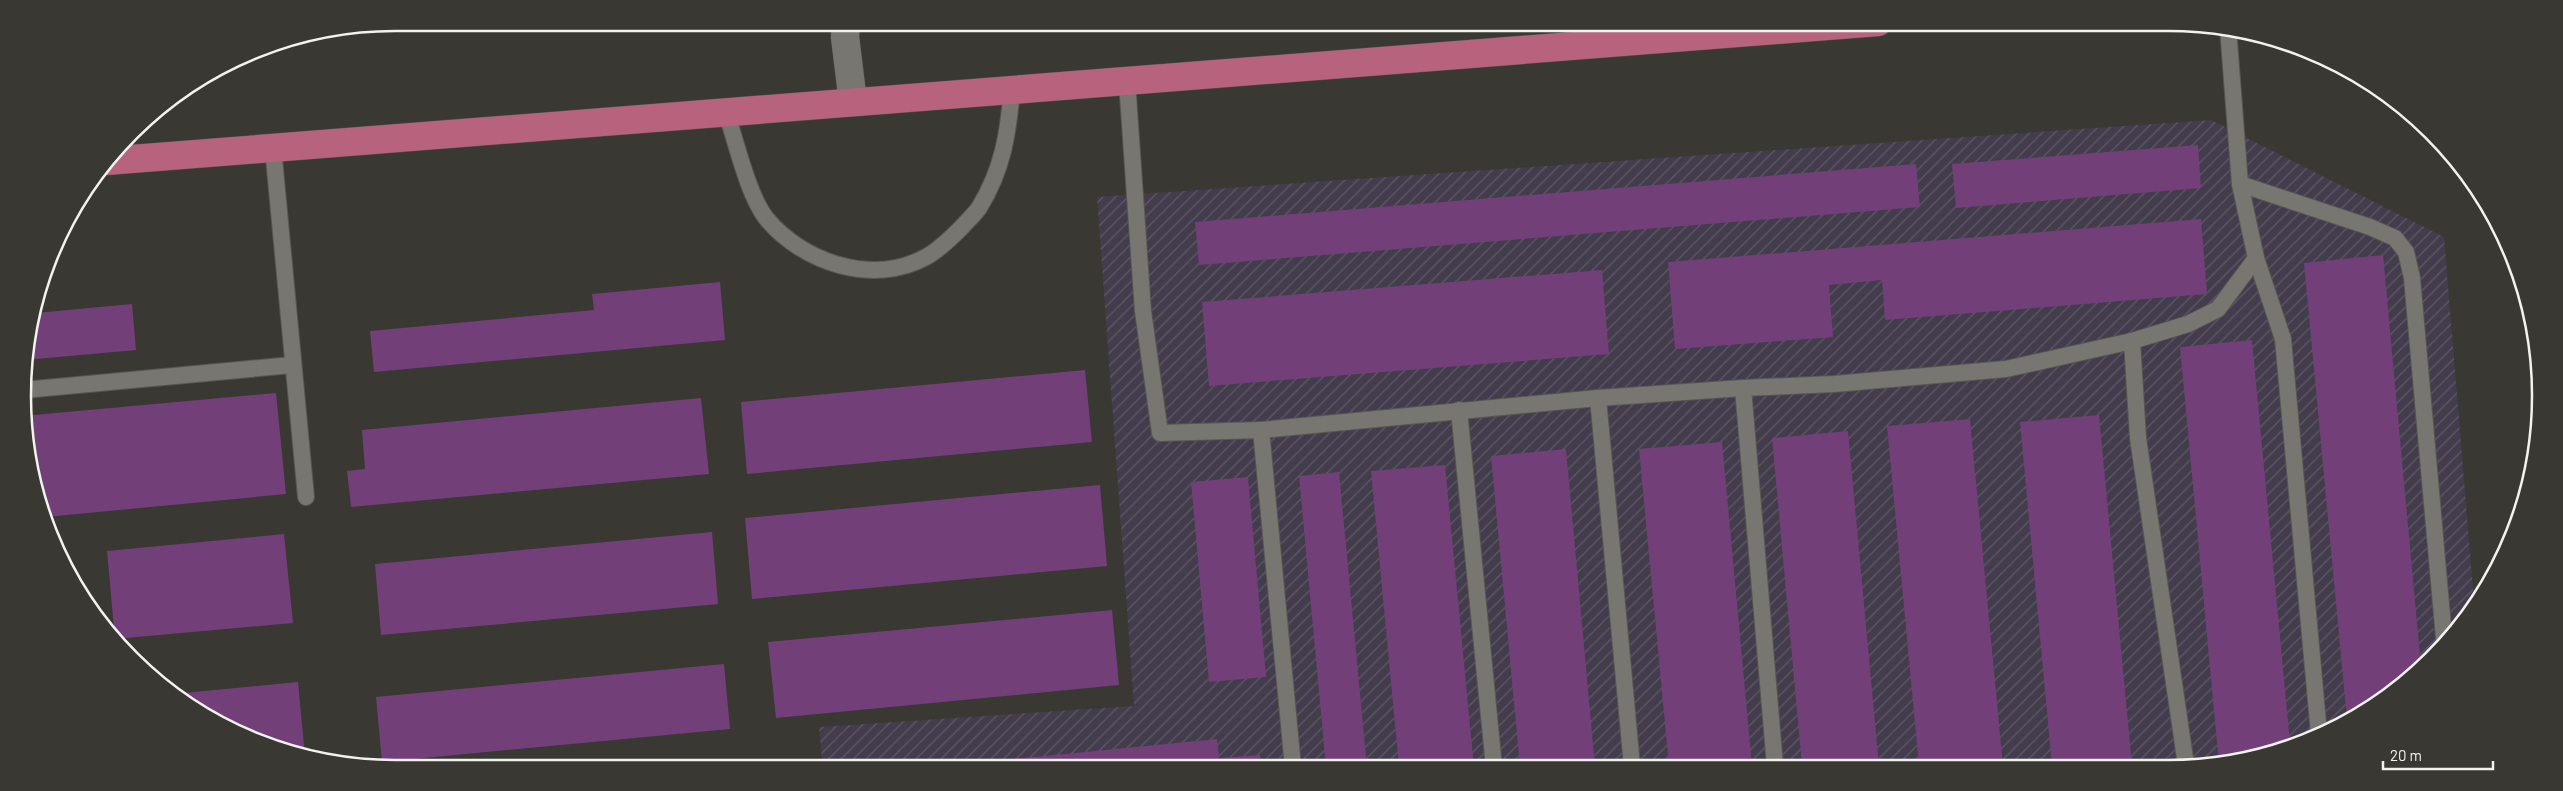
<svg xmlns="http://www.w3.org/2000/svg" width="2563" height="791" font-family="Barlow,sans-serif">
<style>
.industrial{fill:url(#industrial-furrows)}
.building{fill:#723f79}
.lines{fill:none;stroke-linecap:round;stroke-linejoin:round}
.service-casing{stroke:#575652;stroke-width:18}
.minor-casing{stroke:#575652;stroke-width:29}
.primary-casing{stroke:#575652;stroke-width:29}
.service{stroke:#777670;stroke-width:16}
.minor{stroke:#777670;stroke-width:28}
.primary{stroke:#b8637e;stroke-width:28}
.rim{fill:none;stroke:#f2f2ef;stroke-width:2.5}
</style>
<defs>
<pattern id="industrial-furrows" width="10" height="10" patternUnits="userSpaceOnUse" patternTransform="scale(1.25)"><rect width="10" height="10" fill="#433c4c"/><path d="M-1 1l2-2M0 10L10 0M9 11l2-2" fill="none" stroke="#5f5966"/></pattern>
</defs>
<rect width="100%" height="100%" fill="#393833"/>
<polygon class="industrial" points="2211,120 2444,237 2474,602 2414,676 2332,730 2216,765 823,768 819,727 1134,706 1097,197"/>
<g class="building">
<polygon points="2198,145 2201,188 1956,208 1952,164"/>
<polygon points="1916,164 1920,207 1199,265 1195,222"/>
<polygon points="2201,219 2207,294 1885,320 1882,280 1829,285 1833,337 1675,349 1668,262"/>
<polygon points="2383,255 2421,666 2414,676 2347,720 2304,263"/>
<polygon points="1602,270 1609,354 1209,386 1202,302"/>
<polygon points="720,282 725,340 374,372 370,331 594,310 592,294"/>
<polygon points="132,304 136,350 25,360 26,347 36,313"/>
<polygon points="2252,340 2290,743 2219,764 2180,347"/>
<polygon points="1085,370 1092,442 747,474 741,402"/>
<polygon points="276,393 286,494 46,517 35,492 23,416"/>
<polygon points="701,398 709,474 351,507 347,471 365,469 362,430"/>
<polygon points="2099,415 2132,765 2052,766 2020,422"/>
<polygon points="1970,419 2003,766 1919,766 1887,426"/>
<polygon points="1848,431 1879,766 1802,766 1772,438"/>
<polygon points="1722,442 1752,766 1669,766 1639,449"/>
<polygon points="1566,449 1595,766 1520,767 1491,456"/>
<polygon points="1445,465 1474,767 1399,767 1371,471"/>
<polygon points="1339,472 1367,767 1326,767 1299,476"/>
<polygon points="1248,477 1266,677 1209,682 1191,482"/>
<polygon points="1100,485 1107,566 752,599 745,518"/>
<polygon points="712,532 718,604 381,635 375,564"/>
<polygon points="284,534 293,623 115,639 107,551"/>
<polygon points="1112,610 1119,685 776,718 768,642"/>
<polygon points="724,664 730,729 382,762 376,697"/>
<polygon points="298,682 305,756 252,740 188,705 174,694"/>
<polygon points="1217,739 1219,758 1260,755 1261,767 921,768"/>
</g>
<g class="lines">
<defs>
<g id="service">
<polyline points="1127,81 1143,311 1160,433 1261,430 1293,767"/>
<path d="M726 112C736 141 748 195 766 218 803 263 873 286 926 257 939 250 951 238 961 228 967 221 974 215 979 208 1003 169 1008 134 1012 89"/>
<polyline points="273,148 306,497"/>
<polyline points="2240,184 2370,227 2395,238 2406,252 2412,278 2444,638"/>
<polyline points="2256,258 2283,339 2319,734"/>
<polyline points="2132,341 2138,438 2186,765"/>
<polyline points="1743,388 1775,766"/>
<polyline points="24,390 292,365"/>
<polyline points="1598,398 1632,766"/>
<polyline points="1459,410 1494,767"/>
<polyline points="1261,430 1598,398 1743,388 1834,384 2006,369 2132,341 2188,324 2218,309 2256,258 2240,184 2228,28"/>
</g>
<polyline id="minor" points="846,22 845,37 853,102"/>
<polyline id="primary" points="106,161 1878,22"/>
</defs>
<use href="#service" class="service-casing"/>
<use href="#minor" class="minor-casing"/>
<use href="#primary" class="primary-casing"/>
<use href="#service" class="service"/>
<use href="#minor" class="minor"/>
<use href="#primary" class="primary"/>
</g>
<path d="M0 0H2563V791H0ZM395 31H2168A364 364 0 0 1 2532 395V396A364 364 0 0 1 2168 760H395A364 364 0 0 1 31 396V395A364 364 0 0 1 395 31Z" fill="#393833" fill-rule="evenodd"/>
<path class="rim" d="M395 31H2168A364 364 0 0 1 2532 395V396A364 364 0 0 1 2168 760H395A364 364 0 0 1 31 396V395A364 364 0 0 1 395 31Z"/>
<path d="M2383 761v8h110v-8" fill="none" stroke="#f2f2ef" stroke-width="2.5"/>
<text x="2390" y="761" font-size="15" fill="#f2f2ef" stroke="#393833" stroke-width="4" paint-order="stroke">20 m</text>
</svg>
